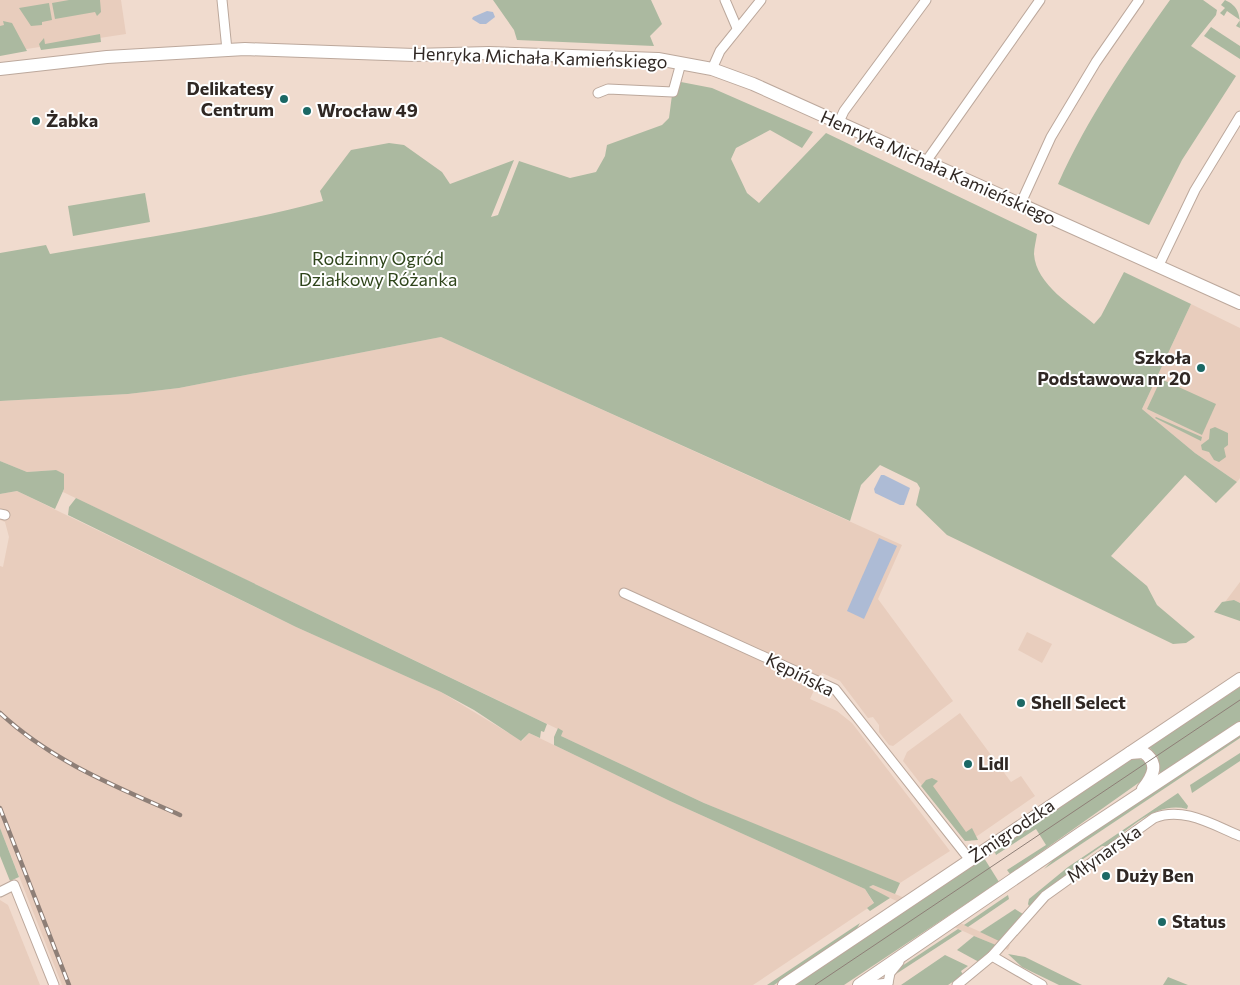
<svg xmlns="http://www.w3.org/2000/svg" width="1240" height="985" font-family="Commissioner,sans-serif">
<style>
.built{fill:#e8cdbd}
.green{fill:#abb9a0}
.water{fill:#adbbd5}
.lines{fill:none;stroke-linecap:round;stroke-linejoin:round}
.street-casing{stroke:#bca89c;stroke-width:11}
.secondary-casing{stroke:#bca89c;stroke-width:14}
.street{stroke:#fff;stroke-width:9}
.secondary{stroke:#fff;stroke-width:12}
.tram{stroke:#8e7f77;stroke-width:1}
.rail-casing{stroke:#8e7f77;stroke-width:4.5}
.rail{stroke:#fff;stroke-width:2.5;stroke-dasharray:8;stroke-linecap:butt}
.poi-dot{fill:#1b6865;stroke:#fff;stroke-width:2}
.labels{text-anchor:middle;stroke-width:4;stroke-linejoin:round;paint-order:stroke}
.street-label{font-size:18px;fill:#302824;stroke:#fff}
.poi-label{font-size:18px;font-weight:bold;fill:#302824;stroke:#fff;text-anchor:start}
.park-label{font-size:18px;fill:#2f451b;stroke:#fff}
</style>
<rect width="100%" height="100%" fill="#f0dbce"/>
<g class="built">
<polygon points="0,0 121,0 126,34 0,53"/>
<polygon points="1191,304 1240,328 1240,478 1237,482 1195,453 1142,409"/>
<polygon points="441,337 902,545 878,599 953,701 893,746 889,745 879,732 879,725 873,717 868,718 840,681 822,673 810,699 837,711 852,723 950,851 900,883 823,853 704,803 563,737 561,736 562,731 63,492 64,489 56,470 27,472 0,461 0,401 128,394 179,388"/>
<polygon points="17,491 296,627 441,692 522,741 529,733 670,801 865,889 874,904 753,985 62,985 0,828 0,566 3,567 9,537 5,522 0,520 0,494"/>
<polygon points="1240,582 1240,603 1234,600 1225,602"/>
<polygon points="1027,632 1052,644 1042,663 1018,650"/>
<polygon points="960,713 1011,782 1021,776 1035,796 970,841 965,841 903,761 907,752"/>
<polygon points="873,885 893,893 1010,945 1008,950 974,936 868,888"/>
<polygon points="0,900 8,905 40,985 0,985"/>
</g>
<g class="green">
<polygon points="69,0 100,0 101,12 97,16 95,12 55,19 52,3"/>
<polygon points="493,0 651,0 662,24 650,36 654,46 517,40 514,30"/>
<path d="M1170 0H1203L1217 10 1216 15 1191 46 1236 76 1182 160 1149 225 1058 184C1088 117 1128 59 1170 0Z"/>
<path d="M1225 0C1238 6 1240 14 1240 28L1236 26 1240 20 1227 11 1224 16 1220 13 1225 8 1221 5Z"/>
<polygon points="49,3 52,20 42,22 42,25 31,26 19,8"/>
<polygon points="3,21 12,23 27,51 0,56 0,26 4,25"/>
<polygon points="1211,27 1240,46 1240,59 1204,36"/>
<polygon points="100,34 101,42 41,50 39,44 44,38 45,44"/>
<path d="M681 82 712 88 813 132 802 148 770 130 736 148 731 159 747 193 759 203 826 133 1037 234C1036 241 1034 248 1034 254 1036 285 1073 306 1094 324L1101 316 1124 272 1191 304 1142 409 1195 453 1237 482 1216 503 1185 475 1111 556 1147 586 1157 605 1195 637 1186 643 1173 644 947 535 916 505 920 488 917 483 880 465 861 485 850 521 441 337 179 388 128 394 0 401V253L46 245 50 254C142 238 233 225 323 201L320 191 351 150 389 143 404 145 442 172 450 184 514 160 491 217 498 215 519 161 570 178 596 172 605 156 607 145 662 125 669 118 672 95H677Z"/>
<polygon points="145,193 150,222 73,236 68,206"/>
<polygon points="1161,379 1216,404 1202,435 1147,409"/>
<polygon points="1156,417 1202,437 1201,441 1155,418"/>
<polygon points="1215,427 1228,433 1228,445 1224,448 1226,457 1219,462 1214,460 1209,452 1202,450 1201,445 1209,439 1210,429"/>
<polygon points="0,461 27,472 56,470 64,474 64,489 55,509 17,491 0,494"/>
<polygon points="76,498 547,724 544,732 541,731 540,738 529,733 521,741 474,710 441,692 296,627 68,515 69,507"/>
<polygon points="1234,600 1240,603 1240,621 1214,612 1222,602"/>
<polygon points="1240,687 1240,721 1160,774 1158,757 1149,747"/>
<polygon points="558,728 563,731 561,736 704,803 900,883 895,894 873,885 869,887 890,898 870,911 867,908 874,903 865,889 670,801 554,745 554,737"/>
<polygon points="1240,735 1240,738 1044,869 1056,857"/>
<polygon points="1240,753 1240,761 1192,793 1190,785"/>
<polygon points="1137,758 1147,762 1148,768 1144,779 1010,874 1007,870 1046,845 1036,829 996,855 994,850 1128,761"/>
<polygon points="932,778 938,781 933,786 966,832 972,828 978,840 965,841 921,786 926,780"/>
<path d="M1178 793 1188 806 1187 809C1156 801 1129 829 1107 846H1102L1073 866V870L1029 906 1028 904 1029 899 1068 867Z"/>
<polygon points="0,828 19,877 10,881 0,856"/>
<polygon points="984,858 999,882 844,985 794,985"/>
<polygon points="1008,895 1009,899 968,927 964,925"/>
<polygon points="1015,909 1023,914 999,941 980,932"/>
<polygon points="860,923 856,930 774,985 767,985"/>
<polygon points="958,929 962,931 896,974 902,966"/>
<polygon points="974,936 996,945 979,962 957,950"/>
<polygon points="1008,954 1025,957 1082,985 1059,985 1022,967"/>
<polygon points="945,955 968,966 961,971 963,975 948,985 901,985"/>
<polygon points="1168,977 1188,985 1163,985"/>
</g>
<g class="water">
<polygon points="487,11 493,12 495,17 486,24 480,24 472,19 473,17"/>
<polygon points="881,475 884,475 910,488 904,505 900,505 875,493 874,489"/>
<polygon points="879,538 897,546 864,619 847,611"/>
</g>
<g class="lines">
<defs>
<g id="street">
<polyline points="222,0 227,50"/>
<polyline points="725,0 737,28"/>
<polyline points="712,69 720,51 761,0"/>
<polyline points="598,93 608,89 673,92 681,63"/>
<polyline points="838,124 844,111 926,0"/>
<polyline points="925,163 1040,0"/>
<polyline points="1020,205 1051,137 1096,62 1139,0"/>
<polyline points="1158,267 1195,190 1240,116"/>
<polyline points="0,514 5,515"/>
<polyline points="624,593 835,689 970,860"/>
<polyline points="0,892 14,885 54,985"/>
<polyline points="992,956 1042,985"/>
<polyline points="888,983 890,973 899,962"/>
<polyline points="871,985 888,983"/>
<path d="M957 985 992 956 1045 896 1154 818C1183 806 1213 825 1240 836"/>
</g>
<g id="secondary">
<polyline points="0,69 107,57 245,49 414,55 489,53 658,59 712,69 753,84 1240,303"/>
<path d="M1130 753 1143 752C1160 763 1153 776 1143 789"/>
<polyline points="784,985 1240,679"/>
<polyline points="859,985 1081,833 1240,728"/>
</g>
</defs>
<use href="#street" class="street-casing"/>
<use href="#secondary" class="secondary-casing"/>
<use href="#street" class="street"/>
<use href="#secondary" class="secondary"/>
<polyline class="tram" points="815,985 1240,700"/>
<defs>
<g id="rail">
<path d="M0 713C51 761 117 787 180 815"/>
<polyline points="0,808 69,985"/>
</g>
</defs>
<use href="#rail" class="rail-casing"/>
<use href="#rail" class="rail"/>
</g>
<g class="poi-dot">
<circle cx="284" cy="99" r="5"/>
<circle cx="307" cy="111" r="5"/>
<circle cx="36" cy="121" r="5"/>
<circle cx="1201" cy="368" r="5"/>
<circle cx="1021" cy="703" r="5"/>
<circle cx="968" cy="764" r="5"/>
<circle cx="1106" cy="876" r="5"/>
<circle cx="1162" cy="922" r="5"/>
</g>
<g class="labels">
<g class="street-label">
<text transform="translate(540 58) rotate(2)" y="6">Henryka Michała Kamieńskiego</text>
<text transform="translate(938 168) rotate(24)" y="6">Henryka Michała Kamieńskiego</text>
<text transform="translate(800 675) rotate(27)" y="6">Kępińska</text>
<text transform="translate(1012 831) rotate(-34)" y="6">Żmigrodzka</text>
<text transform="translate(1104 854) rotate(-35)" y="6">Młynarska</text>
</g>
<g class="poi-label">
<text x="274" y="95" text-anchor="end">Delikatesy<tspan x="274" dy="21">Centrum</tspan></text>
<text x="317" y="117">Wrocław 49</text>
<text x="46" y="127">Żabka</text>
<text x="1191" y="364" text-anchor="end">Szkoła<tspan x="1191" dy="21">Podstawowa nr 20</tspan></text>
<text x="1031" y="709">Shell Select</text>
<text x="978" y="770">Lidl</text>
<text x="1116" y="882">Duży Ben</text>
<text x="1172" y="928">Status</text>
</g>
<g class="park-label">
<text x="378" y="265">Rodzinny Ogród<tspan x="378" dy="21">Działkowy Różanka</tspan></text>
</g>
</g>
</svg>
